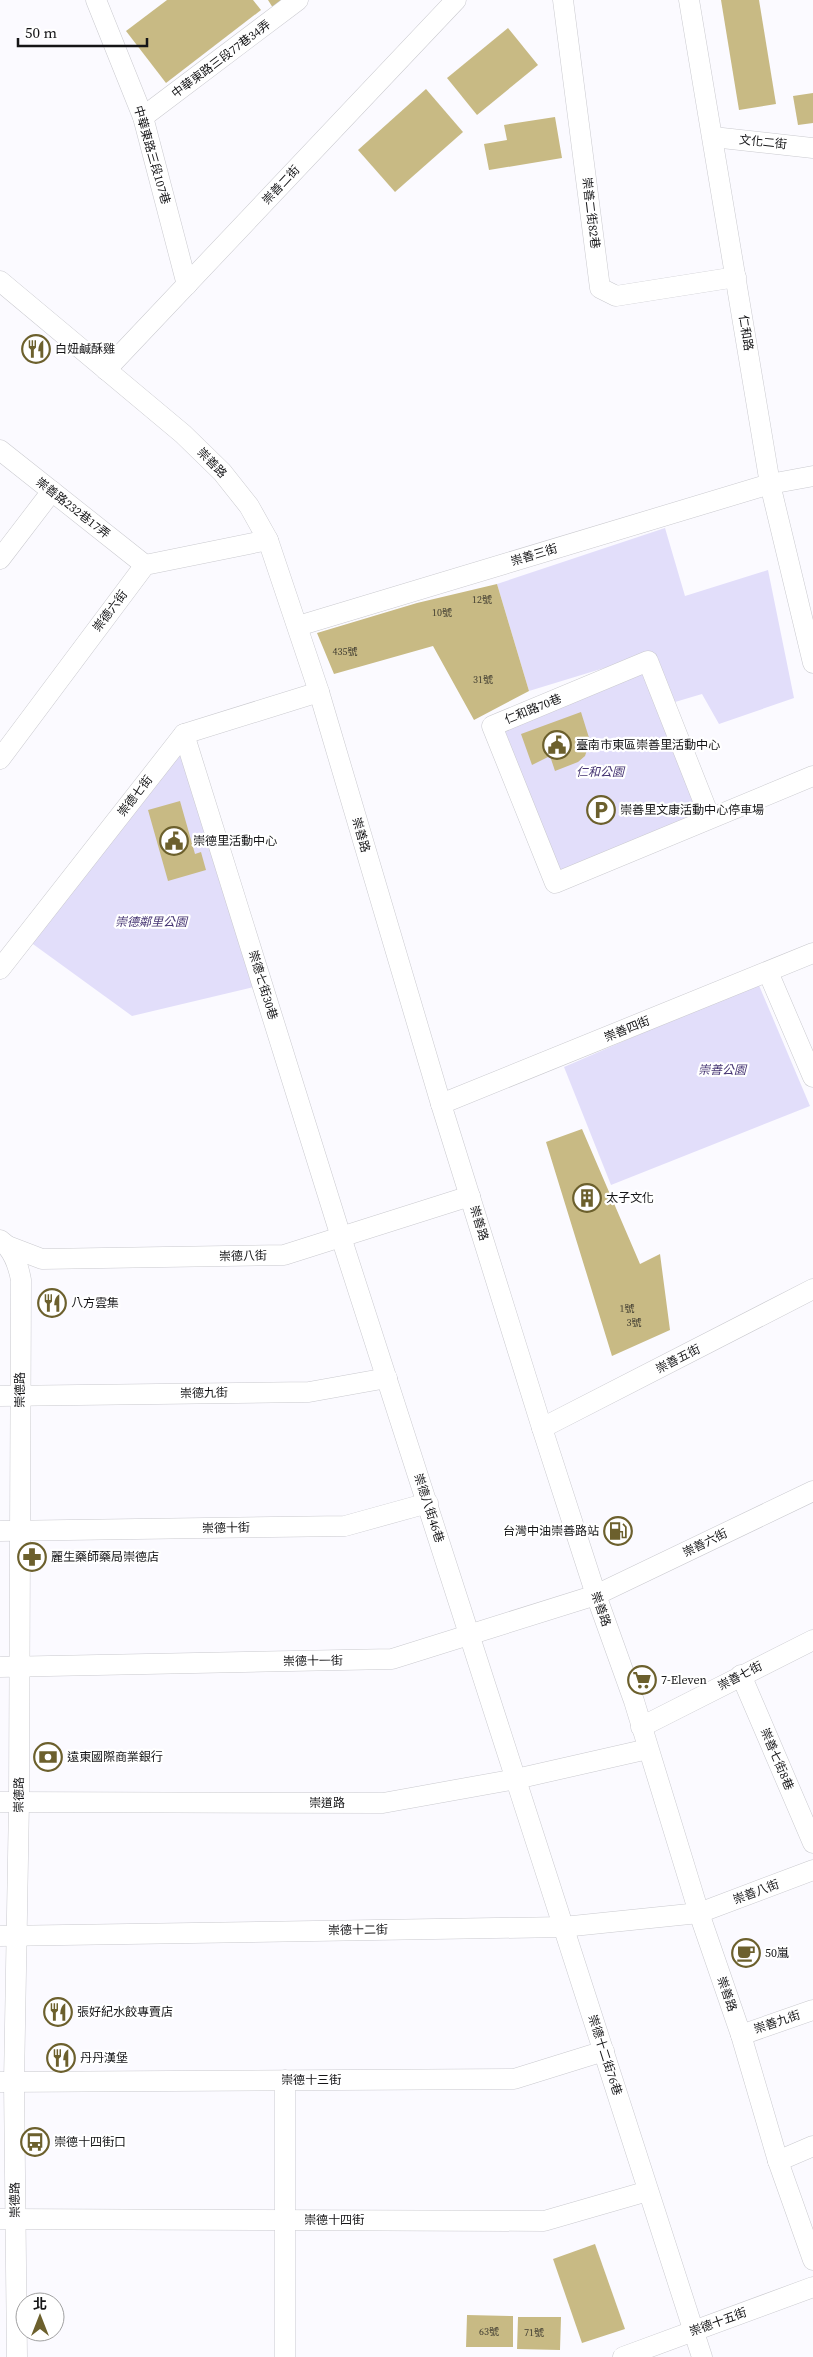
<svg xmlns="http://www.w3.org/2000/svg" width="813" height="2357" font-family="'Source Serif 4','Noto Sans TC',serif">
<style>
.green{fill:#e2defa}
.building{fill:#c8ba84}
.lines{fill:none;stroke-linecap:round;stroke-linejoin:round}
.minor-casing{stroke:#cacacf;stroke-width:21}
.minor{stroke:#fff;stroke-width:20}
.labels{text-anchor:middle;stroke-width:4.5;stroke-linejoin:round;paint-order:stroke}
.number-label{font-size:10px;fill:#423e32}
.street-label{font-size:12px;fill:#151517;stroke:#fff}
.poi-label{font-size:12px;fill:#151517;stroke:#fff;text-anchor:start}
.park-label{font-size:12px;font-style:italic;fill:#453472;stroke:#fff}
</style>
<rect width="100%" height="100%" fill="#fbfaff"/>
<g class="green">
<polygon points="665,528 685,596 768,570 794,698 719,724 702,694 675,702 650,654 529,691 497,584"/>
<polygon points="643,672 701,815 559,874 500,730"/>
<polygon points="183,740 262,985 132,1016 26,939"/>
<polygon points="758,983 810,1106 611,1185 564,1067"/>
</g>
<g class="building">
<polygon points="167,0 253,0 261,10 166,83 126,31"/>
<polygon points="268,0 285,0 273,8"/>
<polygon points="721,0 759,0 776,104 739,110"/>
<polygon points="508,28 538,65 477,115 447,78"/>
<polygon points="426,89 463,132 395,192 358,150"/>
<polygon points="813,93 813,123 798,125 793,96"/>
<polygon points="555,117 562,158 489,170 484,144 507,140 504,125"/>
<polygon points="497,584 529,691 474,720 433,646 334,674 317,633 417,603"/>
<polygon points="581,712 590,741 585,756 578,762 555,771 550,756 532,765 521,734"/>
<polygon points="180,801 195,854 201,852 206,870 168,881 148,810"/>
<polygon points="582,1129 640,1264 660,1254 670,1330 612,1356 546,1142"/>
<polygon points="595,2244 625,2329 582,2343 553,2259"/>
<polygon points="467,2315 513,2316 513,2347 466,2347"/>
<polygon points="518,2317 561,2317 560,2350 517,2349"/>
</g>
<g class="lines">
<defs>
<g id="minor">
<polyline points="96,0 143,117 187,285"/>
<polyline points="563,0 600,288 616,296 736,277"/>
<polyline points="689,0 770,484 813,663"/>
<polyline points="143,117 298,0"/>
<polyline points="713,137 813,148"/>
<polyline points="0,281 183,434 222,472 249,506 268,540 319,692 441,1104 542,1428 596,1595 634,1701 699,1913 741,2035 778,2161 813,2260"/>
<polyline points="106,370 456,0"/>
<polyline points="0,450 145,565"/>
<polyline points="0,559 52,491"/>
<polyline points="298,626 770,484 813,476"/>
<polyline points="184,734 341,1237 702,2357"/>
<polyline points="0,759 145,565 268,540"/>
<polyline points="710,818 648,661 492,726 555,883 813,776"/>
<polyline points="0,969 184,734 319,692"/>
<polyline points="768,972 813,1077"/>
<polyline points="441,1104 813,953"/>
<path d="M0 1240C13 1249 18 1264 21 1280L19 1802 14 2082 17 2357"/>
<polyline points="8,1246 42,1259 284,1255 470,1196"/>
<polyline points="0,1396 309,1392 387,1378"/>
<polyline points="542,1428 813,1289"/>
<polyline points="0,1531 345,1526 428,1503"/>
<polyline points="0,1667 392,1659 596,1595 813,1491"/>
<polyline points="741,1675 813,1843"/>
<polyline points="641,1727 813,1640"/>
<polyline points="0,1802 383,1803 516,1779 648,1749"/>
<polyline points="0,1936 563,1927 699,1913 813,1870"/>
<polyline points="741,2035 813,2010"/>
<polyline points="285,2080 285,2357"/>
<polyline points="0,2082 514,2079 604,2051"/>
<polyline points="778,2161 813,2146"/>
<polyline points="0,2219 544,2221 648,2191"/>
<polyline points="623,2357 813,2287"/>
</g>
</defs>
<use href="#minor" class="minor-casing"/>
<use href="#minor" class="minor"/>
</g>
<defs>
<symbol id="restaurant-ring" viewBox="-11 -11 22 22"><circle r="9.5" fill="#fff" stroke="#6c602d" stroke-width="1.5"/><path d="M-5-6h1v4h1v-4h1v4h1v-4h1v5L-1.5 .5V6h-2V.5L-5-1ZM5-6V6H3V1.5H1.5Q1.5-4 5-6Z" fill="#6c602d"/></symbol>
<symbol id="civic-ring" viewBox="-11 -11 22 22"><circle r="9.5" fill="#fff" stroke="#6c602d" stroke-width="1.5"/><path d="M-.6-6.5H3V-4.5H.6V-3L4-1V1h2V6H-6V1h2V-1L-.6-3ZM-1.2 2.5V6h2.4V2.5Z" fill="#6c602d"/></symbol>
<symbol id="parking-ring" viewBox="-11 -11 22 22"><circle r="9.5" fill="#fff" stroke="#6c602d" stroke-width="1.5"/><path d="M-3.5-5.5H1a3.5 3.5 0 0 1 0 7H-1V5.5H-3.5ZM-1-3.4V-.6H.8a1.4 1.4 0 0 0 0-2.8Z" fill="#6c602d"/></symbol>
<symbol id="building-ring" viewBox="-11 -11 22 22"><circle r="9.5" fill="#fff" stroke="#6c602d" stroke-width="1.5"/><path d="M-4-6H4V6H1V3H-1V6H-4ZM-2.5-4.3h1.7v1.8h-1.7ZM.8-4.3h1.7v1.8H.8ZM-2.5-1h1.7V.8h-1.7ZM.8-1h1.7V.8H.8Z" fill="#6c602d"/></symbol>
<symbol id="fuel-ring" viewBox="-11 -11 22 22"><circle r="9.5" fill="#fff" stroke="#6c602d" stroke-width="1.5"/><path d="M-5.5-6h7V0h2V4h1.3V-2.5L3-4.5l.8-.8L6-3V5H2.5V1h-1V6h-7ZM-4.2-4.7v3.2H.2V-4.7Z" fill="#6c602d"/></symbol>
<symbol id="pharmacy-ring" viewBox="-11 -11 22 22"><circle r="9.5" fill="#fff" stroke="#6c602d" stroke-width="1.5"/><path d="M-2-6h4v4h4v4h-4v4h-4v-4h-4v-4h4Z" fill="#6c602d"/></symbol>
<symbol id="supermarket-ring" viewBox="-11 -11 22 22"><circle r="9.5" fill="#fff" stroke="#6c602d" stroke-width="1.5"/><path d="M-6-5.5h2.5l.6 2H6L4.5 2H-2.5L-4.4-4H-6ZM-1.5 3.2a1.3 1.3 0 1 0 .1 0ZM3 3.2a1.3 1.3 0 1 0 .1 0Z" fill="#6c602d"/></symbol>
<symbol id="bank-ring" viewBox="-11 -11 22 22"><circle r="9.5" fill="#fff" stroke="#6c602d" stroke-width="1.5"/><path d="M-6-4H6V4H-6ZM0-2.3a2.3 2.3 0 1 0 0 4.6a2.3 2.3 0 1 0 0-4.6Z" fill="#6c602d"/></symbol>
<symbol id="cafe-ring" viewBox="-11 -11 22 22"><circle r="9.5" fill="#fff" stroke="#6c602d" stroke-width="1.5"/><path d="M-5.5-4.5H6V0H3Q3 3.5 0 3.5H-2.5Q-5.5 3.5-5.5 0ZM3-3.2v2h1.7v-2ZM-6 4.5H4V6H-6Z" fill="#6c602d"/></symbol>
<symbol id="bus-ring" viewBox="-11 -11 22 22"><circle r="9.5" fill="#fff" stroke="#6c602d" stroke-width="1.5"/><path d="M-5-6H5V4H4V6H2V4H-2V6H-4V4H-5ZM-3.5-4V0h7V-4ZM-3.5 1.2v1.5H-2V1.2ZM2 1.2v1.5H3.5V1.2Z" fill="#6c602d"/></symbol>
</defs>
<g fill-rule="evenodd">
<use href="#restaurant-ring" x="20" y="333" width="32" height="32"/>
<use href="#civic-ring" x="541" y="729" width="32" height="32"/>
<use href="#parking-ring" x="585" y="794" width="32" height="32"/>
<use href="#civic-ring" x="158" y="825" width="32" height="32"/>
<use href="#building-ring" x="571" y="1182" width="32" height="32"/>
<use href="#restaurant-ring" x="36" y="1287" width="32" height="32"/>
<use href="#fuel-ring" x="602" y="1515" width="32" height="32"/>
<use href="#pharmacy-ring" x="16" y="1541" width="32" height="32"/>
<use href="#supermarket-ring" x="626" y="1664" width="32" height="32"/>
<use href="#bank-ring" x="32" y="1741" width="32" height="32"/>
<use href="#cafe-ring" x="730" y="1937" width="32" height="32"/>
<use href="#restaurant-ring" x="42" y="1996" width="32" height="32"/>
<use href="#restaurant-ring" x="45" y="2042" width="32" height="32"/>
<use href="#bus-ring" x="19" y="2126" width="32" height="32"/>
</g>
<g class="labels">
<g class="number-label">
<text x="482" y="603">12號</text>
<text x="442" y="616">10號</text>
<text x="345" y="655">435號</text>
<text x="483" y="683">31號</text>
<text x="627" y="1312">1號</text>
<text x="634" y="1326">3號</text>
<text x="489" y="2335">63號</text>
<text x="534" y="2336">71號</text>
</g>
<g class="street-label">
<text transform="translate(221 59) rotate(-37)" y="4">中華東路三段77巷34弄</text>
<text transform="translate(763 142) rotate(6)" y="4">文化二街</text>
<text transform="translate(152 155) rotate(74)" y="4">中華東路三段107巷</text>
<text transform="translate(281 185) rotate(-47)" y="4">崇善二街</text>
<text transform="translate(591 213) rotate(83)" y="4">崇善二街82巷</text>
<text transform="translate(746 333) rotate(81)" y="4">仁和路</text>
<text transform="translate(212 463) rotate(46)" y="4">崇善路</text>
<text transform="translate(73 508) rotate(38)" y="4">崇善路232巷17弄</text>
<text transform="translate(534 555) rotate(-17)" y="4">崇善三街</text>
<text transform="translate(110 611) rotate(-53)" y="4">崇德六街</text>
<text transform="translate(533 709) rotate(-22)" y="4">仁和路70巷</text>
<text transform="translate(135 796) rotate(-52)" y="4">崇德七街</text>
<text transform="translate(361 835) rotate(74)" y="4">崇善路</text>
<text transform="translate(263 985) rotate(73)" y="4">崇德七街30巷</text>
<text transform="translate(627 1029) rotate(-22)" y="4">崇善四街</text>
<text transform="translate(479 1223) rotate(73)" y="4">崇善路</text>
<text transform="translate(243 1256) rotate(-1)" y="4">崇德八街</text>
<text transform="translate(678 1359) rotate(-27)" y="4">崇善五街</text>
<text transform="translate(20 1390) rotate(-90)" y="4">崇德路</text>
<text transform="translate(204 1393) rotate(-1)" y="4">崇德九街</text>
<text transform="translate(429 1508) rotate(72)" y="4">崇德八街46巷</text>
<text transform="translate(226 1528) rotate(-1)" y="4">崇德十街</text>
<text transform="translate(705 1543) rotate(-26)" y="4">崇善六街</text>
<text transform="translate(601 1609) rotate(71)" y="4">崇善路</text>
<text transform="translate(313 1661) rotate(-1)" y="4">崇德十一街</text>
<text transform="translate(740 1676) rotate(-27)" y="4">崇善七街</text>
<text transform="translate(777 1759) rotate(67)" y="4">崇善七街8巷</text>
<text transform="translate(19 1795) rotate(-89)" y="4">崇德路</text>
<text x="327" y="1807">崇道路</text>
<text transform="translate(756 1892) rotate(-21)" y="4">崇善八街</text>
<text transform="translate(358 1930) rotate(-1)" y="4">崇德十二街</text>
<text transform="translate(727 1994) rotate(71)" y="4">崇善路</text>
<text transform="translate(777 2022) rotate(-19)" y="4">崇善九街</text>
<text transform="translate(605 2055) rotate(72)" y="4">崇德十二街76巷</text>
<text x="311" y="2084">崇德十三街</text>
<text transform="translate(15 2200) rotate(-91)" y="4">崇德路</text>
<text x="334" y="2224">崇德十四街</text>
<text transform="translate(718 2322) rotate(-20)" y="4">崇德十五街</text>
</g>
<g class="poi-label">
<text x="55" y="353">白妞鹹酥雞</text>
<text x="576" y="749">臺南市東區崇善里活動中心</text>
<text x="620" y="814">崇善里文康活動中心停車場</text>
<text x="193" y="845">崇德里活動中心</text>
<text x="606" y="1202">太子文化</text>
<text x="71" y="1307">八方雲集</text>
<text x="599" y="1535" text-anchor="end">台灣中油崇善路站</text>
<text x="51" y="1561">麗生藥師藥局崇德店</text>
<text x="661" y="1684">7-Eleven</text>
<text x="67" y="1761">遠東國際商業銀行</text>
<text x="765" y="1957">50嵐</text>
<text x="77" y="2016">張好紀水餃專賣店</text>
<text x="80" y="2062">丹丹漢堡</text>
<text x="54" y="2146">崇德十四街口</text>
</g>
<g class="park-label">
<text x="600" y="776">仁和公園</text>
<text x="151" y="926">崇德鄰里公園</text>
<text x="722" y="1074">崇善公園</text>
</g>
</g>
<g transform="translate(40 2317)"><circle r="24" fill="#ffffff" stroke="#a1a1a2"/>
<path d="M0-4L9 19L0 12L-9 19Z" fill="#6c602d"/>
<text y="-8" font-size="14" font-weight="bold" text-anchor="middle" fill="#151517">北</text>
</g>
<path d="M18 38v8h129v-8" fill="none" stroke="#151517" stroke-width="2.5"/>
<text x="25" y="38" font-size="15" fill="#151517" stroke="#ffffff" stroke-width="4" paint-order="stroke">50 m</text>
</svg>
